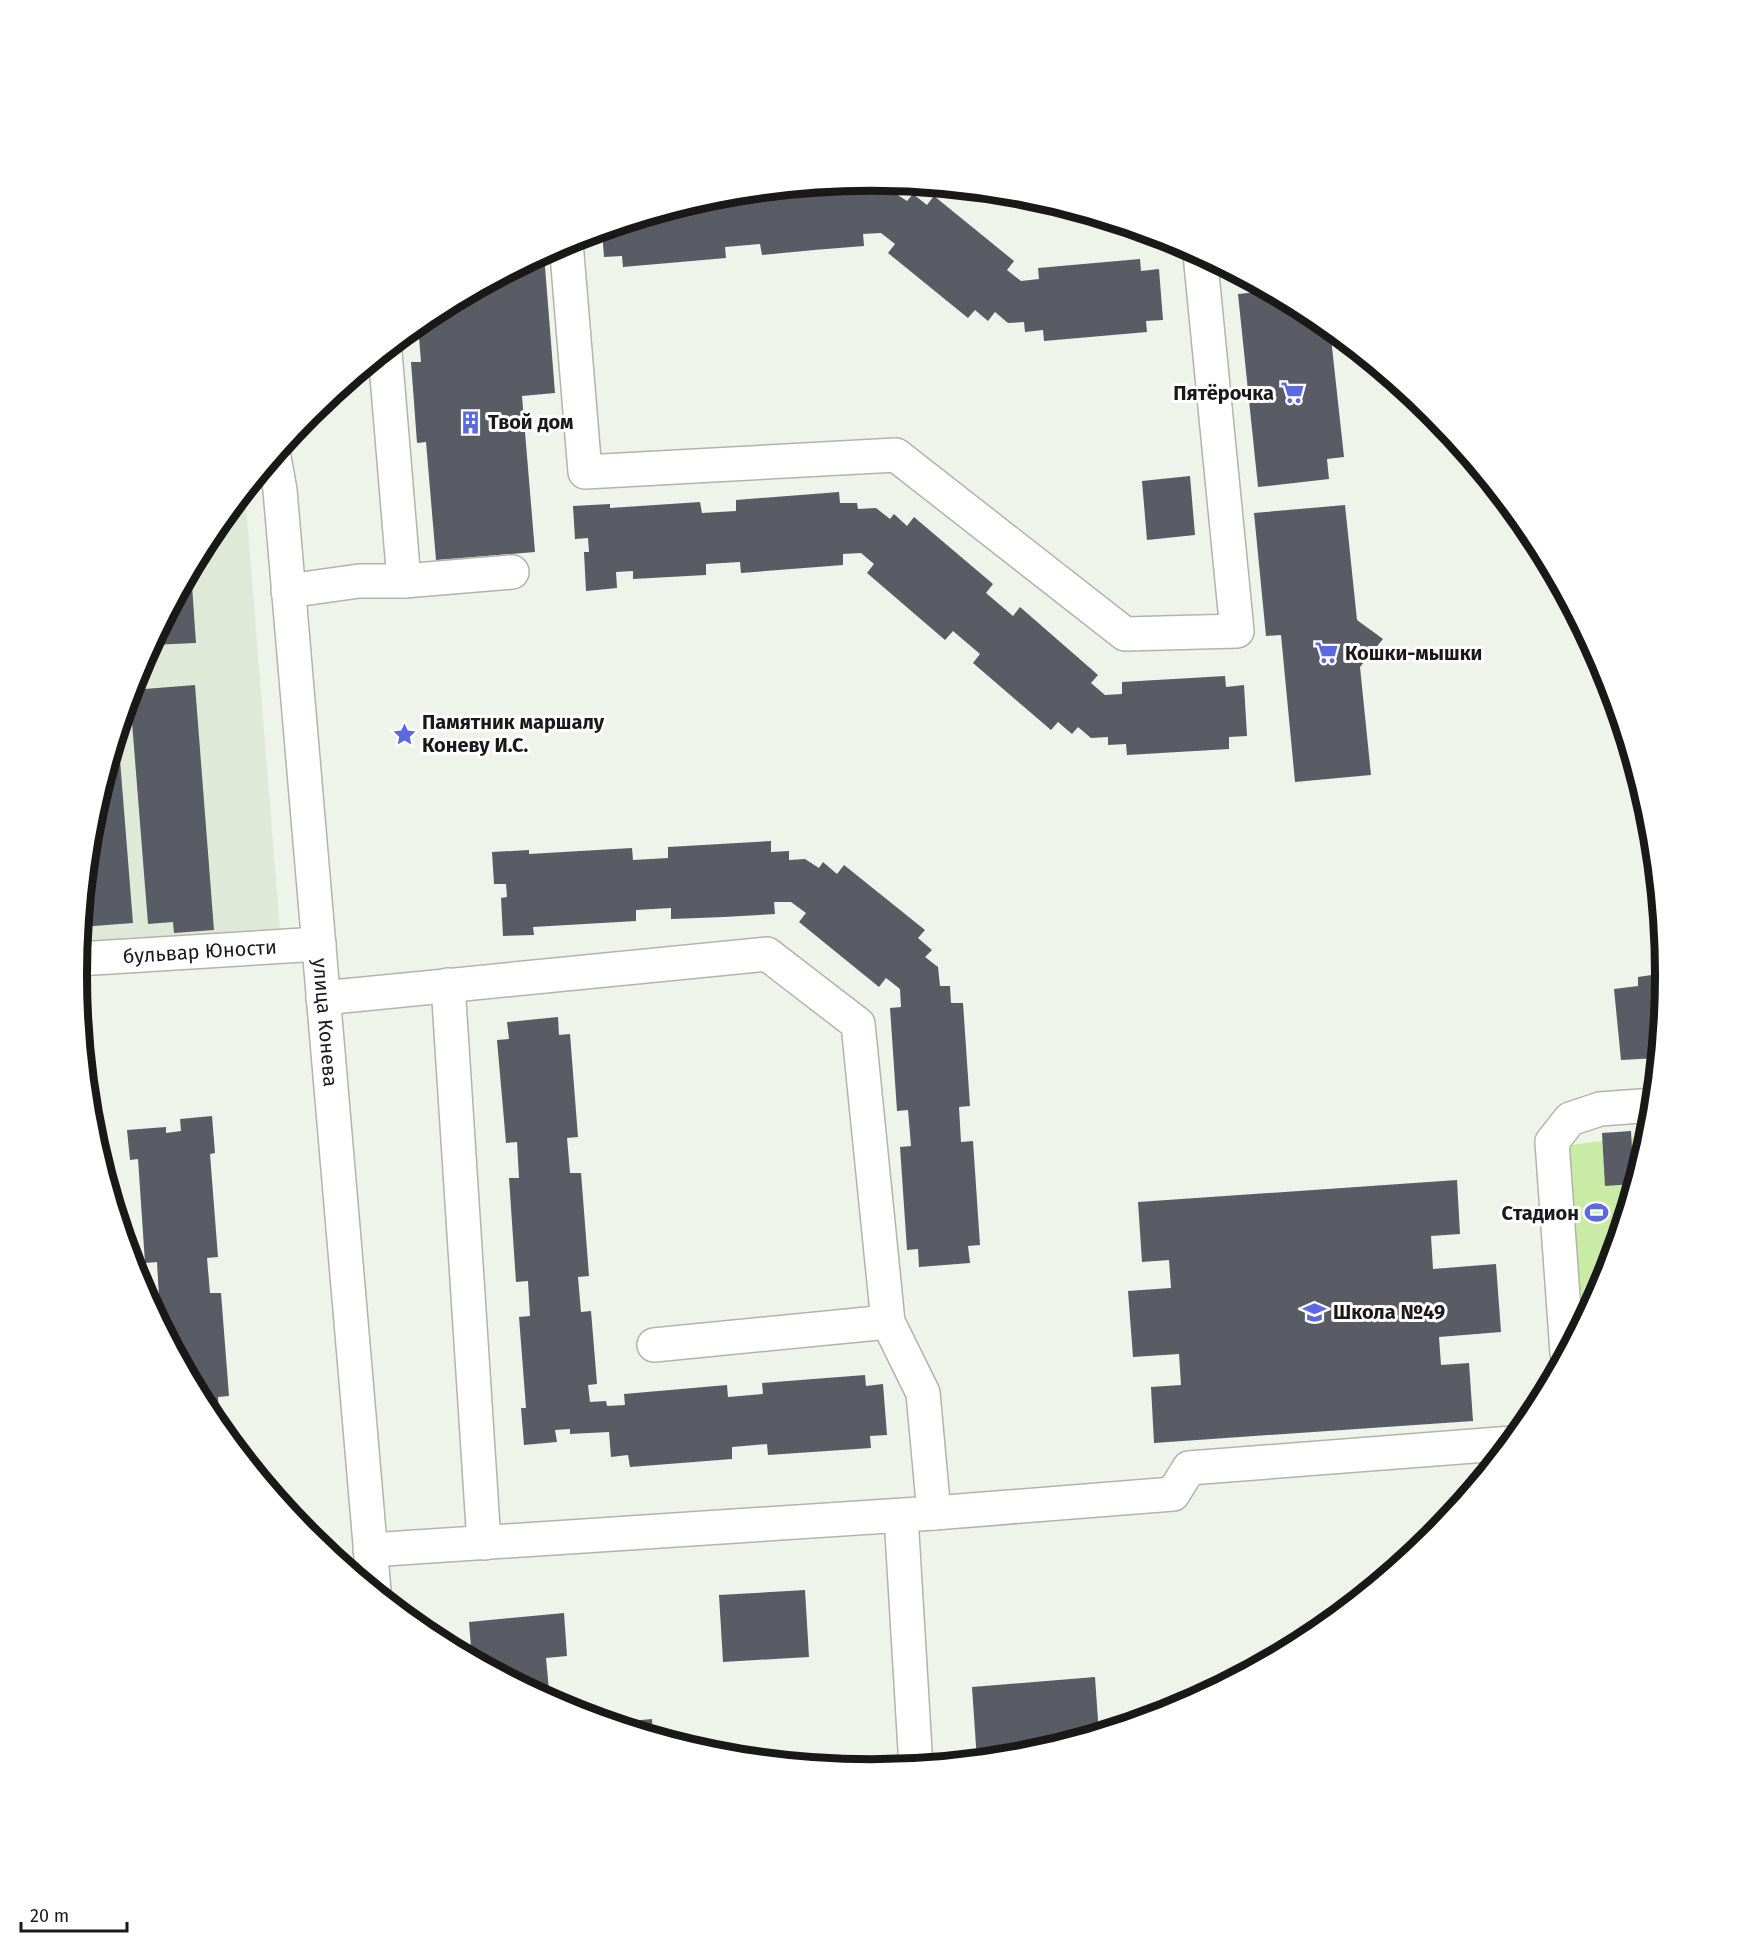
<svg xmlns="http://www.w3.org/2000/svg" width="1743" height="1952" font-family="'Fira Sans',sans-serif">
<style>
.built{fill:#e0e9d8}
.green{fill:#c9eba5}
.building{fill:#5a5c65}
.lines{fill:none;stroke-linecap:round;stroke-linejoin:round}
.minor-casing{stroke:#b0b5ab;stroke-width:36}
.minor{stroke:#fff;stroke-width:33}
.labels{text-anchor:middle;stroke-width:6;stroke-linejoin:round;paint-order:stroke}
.poi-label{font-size:20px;font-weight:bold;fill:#191a17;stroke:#fff;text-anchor:start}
.street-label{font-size:20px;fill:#191a17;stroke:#fff}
.rim{fill:none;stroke:#191a17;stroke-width:8}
</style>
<rect width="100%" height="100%" fill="#eff4ea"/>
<polygon class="built" points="245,492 280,930 80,942 92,821 137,671 211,534"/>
<polygon class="green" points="1650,1135 1606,1281 1576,1336 1563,1146"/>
<g class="building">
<polygon points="859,182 877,183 877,192 893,192 907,201 913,194 927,205 934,196 1014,261 1007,270 1021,281 1039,279 1038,268 1140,259 1141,271 1159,269 1163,320 1146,321 1147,332 1044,341 1043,330 1025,332 1024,322 1008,323 995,312 988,321 975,310 968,318 888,253 895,244 881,233 863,234 864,246 814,250 762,255 760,244 725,247 726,258 623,267 622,256 604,257 602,231 717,196"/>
<polygon points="544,254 555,393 522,396 535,552 436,560 426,442 417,443 411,362 421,362 418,325 430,315"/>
<polygon points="1269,291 1313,315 1330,329 1344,457 1327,459 1329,479 1258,487 1238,294"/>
<polygon points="1190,476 1195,535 1147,540 1142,481"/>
<polygon points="839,492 840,503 857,503 858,509 876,508 890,519 894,514 907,526 914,517 993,584 986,593 1013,616 1020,607 1098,675 1091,683 1105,695 1122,694 1122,682 1225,676 1226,687 1244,685 1247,736 1229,737 1229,749 1127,755 1126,744 1108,745 1108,737 1091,738 1078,727 1072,734 1058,722 1051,730 973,663 980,654 953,631 945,640 867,573 874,564 861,553 843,554 843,565 741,573 740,562 706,564 706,575 633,579 633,571 616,572 617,588 586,591 584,552 589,552 588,538 575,539 573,506 610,504 610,508 700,502 702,513 736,511 736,500"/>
<polygon points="1345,505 1357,620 1383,639 1360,667 1371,775 1295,782 1281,635 1266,636 1254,513"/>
<polygon points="191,571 196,643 151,645"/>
<polygon points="195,685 214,930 174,933 173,922 148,924 130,697 132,690"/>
<polygon points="118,735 133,923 81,927 92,821"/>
<polygon points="771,841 771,852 789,851 789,860 805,859 819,868 823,862 837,874 844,865 925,930 918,938 932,950 925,957 938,967 940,986 950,986 951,1003 963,1003 970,1106 959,1107 961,1142 973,1141 980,1245 968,1246 970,1263 919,1267 918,1249 907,1250 900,1147 911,1146 908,1110 897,1111 890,1008 901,1007 900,989 886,978 879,987 799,922 806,913 791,902 774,902 775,914 724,917 671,919 671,908 636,910 636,921 533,927 534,935 503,936 501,898 507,897 506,884 494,884 492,852 529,850 529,854 632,848 633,860 668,858 668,847"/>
<polygon points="1665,973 1658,1058 1621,1060 1614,989 1638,986 1638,977"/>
<polygon points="558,1017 559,1035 570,1034 578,1137 567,1138 570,1173 581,1173 585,1224 589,1276 578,1277 581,1312 591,1311 597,1384 588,1385 590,1402 606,1401 607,1406 625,1405 624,1394 727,1385 728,1397 763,1394 762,1383 865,1375 866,1386 883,1384 887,1435 870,1436 871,1448 768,1455 767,1444 732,1447 732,1459 630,1467 628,1455 611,1457 609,1432 570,1434 570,1429 555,1430 557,1442 524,1445 521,1408 526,1408 519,1317 530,1316 528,1281 516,1282 509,1178 519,1178 517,1142 506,1143 497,1040 509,1039 507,1022"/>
<polygon points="212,1116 215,1153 210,1154 218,1257 207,1258 210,1293 221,1293 229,1396 218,1397 219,1414 209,1415 149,1302 148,1298 159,1297 157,1262 145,1263 138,1159 130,1160 127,1130 166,1127 166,1133 181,1131 180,1119"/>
<polygon points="1631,1131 1634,1184 1605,1186 1602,1133"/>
<polygon points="1457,1180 1460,1234 1431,1236 1433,1269 1496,1264 1501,1332 1439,1337 1441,1365 1469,1363 1473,1421 1154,1443 1151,1387 1181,1385 1179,1354 1133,1357 1128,1291 1171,1288 1169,1260 1142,1262 1138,1202"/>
<polygon points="805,1590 809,1657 723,1662 719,1595"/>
<polygon points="564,1613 567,1656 546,1658 550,1701 472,1660 469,1622"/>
<polygon points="1095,1677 1099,1734 1026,1756 977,1761 972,1687"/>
<polygon points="652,1719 653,1737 608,1723"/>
</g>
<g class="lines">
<defs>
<g id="minor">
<polyline points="566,242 585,472 896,455 1125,634 1237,631 1200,254"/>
<path id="s1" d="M274 457 280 490 374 1591"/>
<polyline points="404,581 512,572"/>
<polyline points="288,591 359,581 404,581 385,352"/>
<path id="s2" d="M78 959 319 944"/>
<polyline points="448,985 484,1543"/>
<polyline points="323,998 767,954 858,1024 888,1322 923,1393 934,1513 370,1550"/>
<polyline points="654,1345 888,1322"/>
<polyline points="1567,1353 1552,1142 1570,1119 1600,1109 1654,1105"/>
<polyline points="934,1513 1173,1494 1189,1468 1512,1443"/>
<polyline points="901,1516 916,1767"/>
</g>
</defs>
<use href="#minor" class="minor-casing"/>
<use href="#minor" class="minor"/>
</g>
<defs>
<symbol id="supermarket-bare" viewBox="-9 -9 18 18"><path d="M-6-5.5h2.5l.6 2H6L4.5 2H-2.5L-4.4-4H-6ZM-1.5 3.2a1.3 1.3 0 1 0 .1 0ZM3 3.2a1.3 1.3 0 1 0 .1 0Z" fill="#5c6ae1" stroke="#fff" stroke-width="2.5" paint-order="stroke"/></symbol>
<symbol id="building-bare" viewBox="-9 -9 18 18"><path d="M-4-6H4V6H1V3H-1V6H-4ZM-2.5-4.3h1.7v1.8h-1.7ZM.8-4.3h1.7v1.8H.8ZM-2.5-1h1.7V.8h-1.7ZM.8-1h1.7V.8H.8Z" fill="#5c6ae1" stroke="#fff" stroke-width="2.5" paint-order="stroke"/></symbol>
<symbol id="sight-bare" viewBox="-9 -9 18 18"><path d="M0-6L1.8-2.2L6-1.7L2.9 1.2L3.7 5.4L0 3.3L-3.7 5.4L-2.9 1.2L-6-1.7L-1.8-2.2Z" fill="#5c6ae1" stroke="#fff" stroke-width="2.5" paint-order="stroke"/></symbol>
<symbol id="stadium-bare" viewBox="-9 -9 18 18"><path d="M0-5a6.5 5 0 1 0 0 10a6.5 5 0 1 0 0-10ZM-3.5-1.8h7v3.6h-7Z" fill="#5c6ae1" stroke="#fff" stroke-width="2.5" paint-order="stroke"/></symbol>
<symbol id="school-bare" viewBox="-9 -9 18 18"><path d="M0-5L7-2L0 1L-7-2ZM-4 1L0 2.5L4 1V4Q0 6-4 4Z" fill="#5c6ae1" stroke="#fff" stroke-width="2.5" paint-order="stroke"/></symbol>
</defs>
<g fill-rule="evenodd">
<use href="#supermarket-bare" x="1276" y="376" width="33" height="33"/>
<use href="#building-bare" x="454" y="406" width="33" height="33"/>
<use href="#supermarket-bare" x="1310" y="636" width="33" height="33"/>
<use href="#sight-bare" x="388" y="718" width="33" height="33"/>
<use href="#stadium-bare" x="1580" y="1196" width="33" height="33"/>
<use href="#school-bare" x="1298" y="1296" width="33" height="33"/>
</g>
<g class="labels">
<g class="poi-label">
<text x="1274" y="400" text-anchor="end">Пятёрочка</text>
<text x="488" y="429">Твой дом</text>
<text x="1345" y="660">Кошки-мышки</text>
<text x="422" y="729">Памятник маршалу<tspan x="422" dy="23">Коневу И.С.</tspan></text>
<text x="1579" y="1220" text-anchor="end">Cтадион</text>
<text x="1333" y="1319">Школа №49</text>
</g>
<g class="street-label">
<text dy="7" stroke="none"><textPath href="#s2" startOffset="122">бульвар Юности</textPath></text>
<text dy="7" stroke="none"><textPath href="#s1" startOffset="568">улица Конева</textPath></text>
</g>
</g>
<path d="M0 0H1743V1952H0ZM87 975a784 784 0 1 1 1568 0a784 784 0 1 1-1568 0Z" fill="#fff" fill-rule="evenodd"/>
<path class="rim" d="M87 975a784 784 0 1 1 1568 0a784 784 0 1 1-1568 0Z"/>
<path d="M21 1922v9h106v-9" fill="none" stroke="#191a17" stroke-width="3"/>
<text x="30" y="1922" font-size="18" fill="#191a17" stroke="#ffffff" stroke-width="4.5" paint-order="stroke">20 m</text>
</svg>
